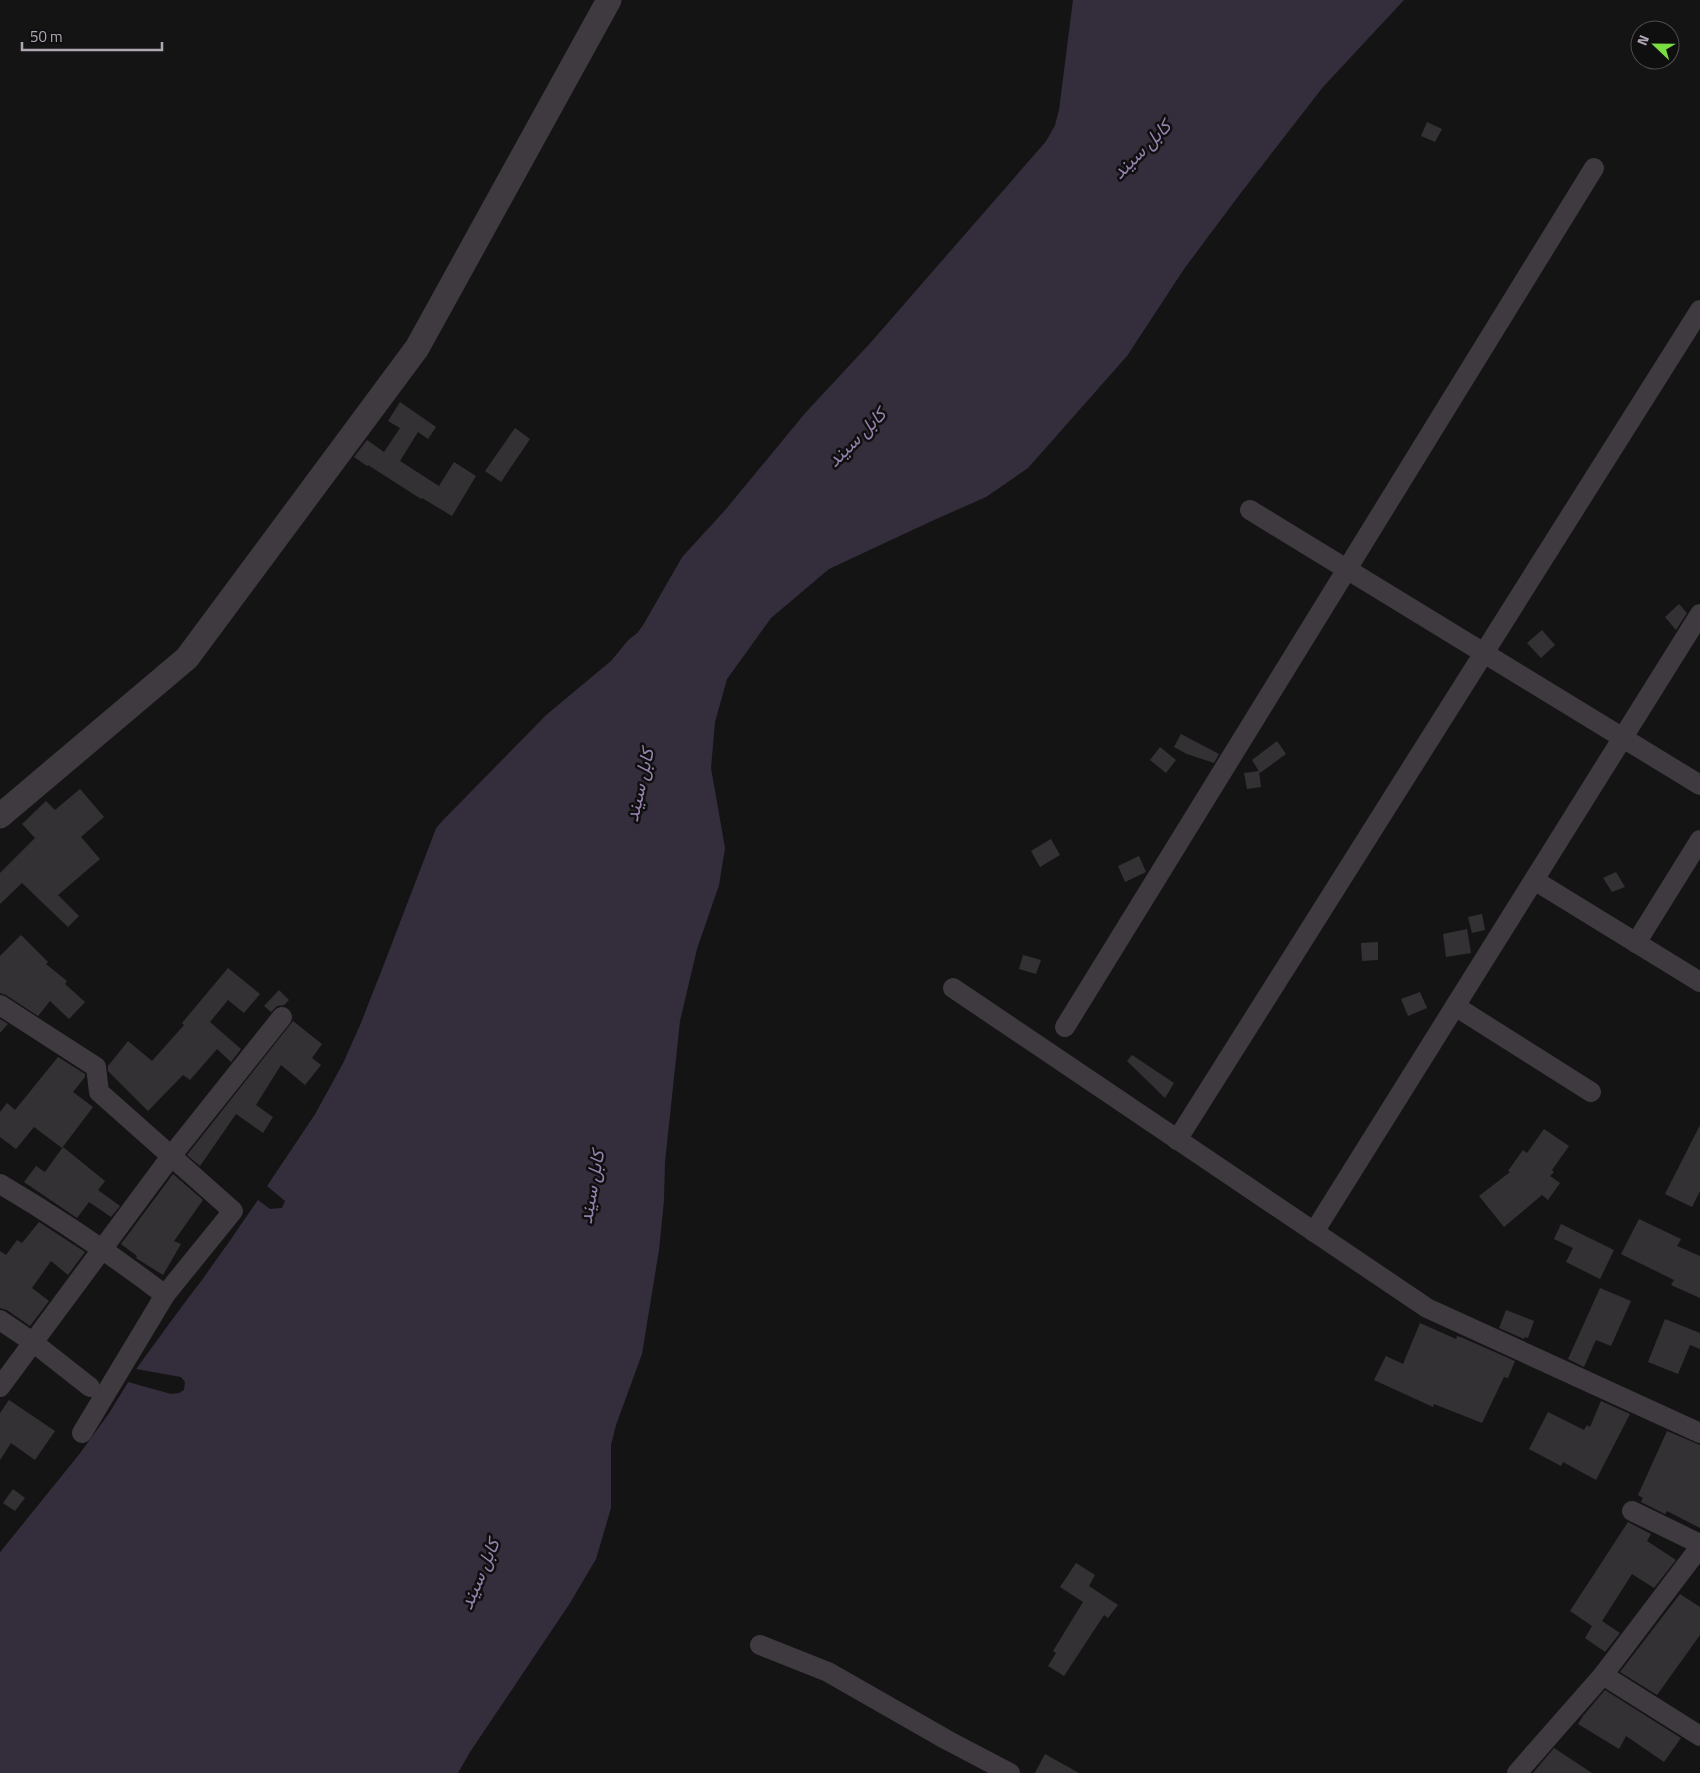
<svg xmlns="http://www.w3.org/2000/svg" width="1700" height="1773" font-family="'Titillium Web',Vazirmatn,sans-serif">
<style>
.water{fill:#342e3c}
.pier{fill:#151415}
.building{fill:#343134}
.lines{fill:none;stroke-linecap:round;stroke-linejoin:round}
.minor{stroke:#3e3a3f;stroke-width:20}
.tertiary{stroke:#3e3a3f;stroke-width:25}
.labels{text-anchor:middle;stroke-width:5;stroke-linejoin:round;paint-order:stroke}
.water-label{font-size:19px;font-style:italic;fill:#9481ac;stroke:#100f10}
</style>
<rect width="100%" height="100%" fill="#151415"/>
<polygon class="water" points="1073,0 1404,0 1323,87 1240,194 1184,269 1127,356 1028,468 986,497 934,520 829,569 771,618 727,679 715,722 711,768 725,848 719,885 697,949 680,1021 665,1162 664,1200 659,1250 642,1354 616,1425 611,1445 611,1508 596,1559 570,1603 470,1752 458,1773 0,1773 0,1552 80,1453 109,1413 136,1369 229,1242 315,1114 343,1063 361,1023 436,828 442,821 546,715 615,656 628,640 637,633 643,625 682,557 725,510 805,413 871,342 1046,141 1055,125 1059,110"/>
<polygon class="pier" points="1054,120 1055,125 1046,141 871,342 805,413 725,510 682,557 643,625 637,633 628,640 611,661 546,715 442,821 436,828 381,972 343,1063 315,1114 267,1186 285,1201 282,1208 270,1209 258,1200 202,1280 169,1323 136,1369 181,1377 185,1382 184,1390 179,1393 171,1394 128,1382 109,1413 80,1453 0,1552 0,1548 78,1452 107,1412 134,1368 227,1240 313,1113 341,1062 379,971 434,827 440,819 544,713 609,659 626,638 635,631 680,556 723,508 803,411 870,340 1044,140"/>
<g class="building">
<polygon points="1427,122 1442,129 1435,142 1421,136"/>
<polygon points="400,402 436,427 428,439 418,432 400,461 439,486 454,462 476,476 452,516 422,498 421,499 368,465 367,466 354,457 367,440 384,452 400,428 388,421"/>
<polygon points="515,428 530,439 501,482 485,471"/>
<polygon points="1679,604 1687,613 1676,630 1665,617"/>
<polygon points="1542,630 1555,645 1541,658 1527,643"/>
<polygon points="1181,734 1219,754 1214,763 1187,754 1174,747"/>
<polygon points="1277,741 1286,754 1260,773 1252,760"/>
<polygon points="1160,747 1176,760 1166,773 1150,760"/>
<polygon points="1259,771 1261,787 1247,789 1244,773"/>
<polygon points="80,789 104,817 81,837 100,859 58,895 79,916 68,927 22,883 0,904 0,873 35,838 22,824 46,801 55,810"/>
<polygon points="1051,839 1060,855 1040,867 1031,851"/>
<polygon points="1139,856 1146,872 1125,882 1118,866"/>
<polygon points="1616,872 1625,887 1612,892 1603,878"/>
<polygon points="1482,914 1485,930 1472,933 1468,917"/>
<polygon points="1467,929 1471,953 1446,957 1443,934"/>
<polygon points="21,935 48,962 46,964 67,981 65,984 85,1002 69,1019 50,1001 38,1016 6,995 0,993 0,956"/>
<polygon points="1378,942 1378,960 1362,961 1361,943"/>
<polygon points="1023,955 1041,960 1036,974 1019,969"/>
<polygon points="228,968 260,994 244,1013 228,1000 210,1022 241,1049 231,1062 217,1049 190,1080 183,1075 148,1111 108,1071 108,1066 128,1041 152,1061 184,1025 182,1023"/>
<polygon points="279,990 289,1000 284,1005 277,1006 271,1012 264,1006"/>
<polygon points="1420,992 1427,1008 1408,1016 1401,999"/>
<polygon points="0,1019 8,1024 0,1033"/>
<polygon points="293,1021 322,1044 312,1058 321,1065 305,1085 281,1065 256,1105 273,1117 263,1133 236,1114 200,1166 187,1155"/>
<polygon points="1132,1055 1174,1083 1165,1098 1127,1061"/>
<polygon points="58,1057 85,1074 85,1077 73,1092 93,1107 62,1148 34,1127 16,1149 0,1137 0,1112 7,1103 15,1110"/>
<polygon points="1700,1125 1700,1191 1692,1207 1665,1194"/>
<polygon points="1544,1129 1569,1146 1552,1170 1554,1172 1550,1176 1560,1183 1548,1200 1542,1195 1504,1227 1479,1196 1510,1172 1508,1171 1523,1150 1527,1153"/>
<polygon points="63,1147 105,1181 98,1190 120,1206 111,1217 89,1202 77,1218 24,1182 36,1166 45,1172"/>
<polygon points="173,1174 203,1200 174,1241 181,1244 163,1275 136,1258 137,1256 121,1244"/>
<polygon points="1639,1219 1681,1239 1677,1246 1700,1256 1700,1298 1671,1285 1674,1280 1621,1254"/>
<polygon points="39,1222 85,1252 68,1275 51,1261 32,1288 49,1301 30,1326 7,1310 0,1308 0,1251 6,1255 17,1240 22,1243"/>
<polygon points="1561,1224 1614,1250 1600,1279 1566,1262 1573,1248 1554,1239"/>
<polygon points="1600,1288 1631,1301 1611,1346 1596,1340 1584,1367 1568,1359"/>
<polygon points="1506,1310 1534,1321 1528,1338 1525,1337 1524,1339 1499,1328"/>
<polygon points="1665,1319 1700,1333 1700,1349 1690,1345 1678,1374 1648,1362"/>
<polygon points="1420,1323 1456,1339 1457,1336 1463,1338 1515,1361 1508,1378 1504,1377 1482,1423 1434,1404 1433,1407 1374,1380 1386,1356 1403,1364"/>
<polygon points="9,1400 55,1431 35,1460 11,1443 0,1460 0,1413"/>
<polygon points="1601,1401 1630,1414 1596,1480 1563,1462 1561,1466 1529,1449 1548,1412 1584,1430 1587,1425 1590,1427"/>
<polygon points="1667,1431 1700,1445 1700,1528 1667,1511 1665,1514 1641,1502 1643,1498 1638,1495"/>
<polygon points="13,1489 25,1498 15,1511 3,1503"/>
<polygon points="1628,1522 1651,1534 1647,1541 1676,1560 1654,1588 1632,1574 1602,1621 1620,1633 1605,1652 1585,1638 1592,1626 1570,1611"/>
<polygon points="1076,1563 1095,1575 1089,1586 1118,1605 1108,1618 1104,1615 1064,1676 1048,1666 1056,1653 1053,1651 1083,1602 1060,1587"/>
<polygon points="1680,1594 1700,1607 1700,1635 1657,1695 1620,1672"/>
<polygon points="1605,1690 1681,1738 1664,1762 1626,1736 1619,1749 1578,1724 1583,1716"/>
<polygon points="1554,1748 1592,1773 1533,1773"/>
<polygon points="1045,1754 1079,1773 1035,1773"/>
</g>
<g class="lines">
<g class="minor">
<polyline points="1250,510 1700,785"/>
<polyline points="1534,880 1700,982"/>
<polyline points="1636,943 1700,840"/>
<polyline points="953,988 1427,1308 1700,1433"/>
<polyline points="0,1005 96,1067 99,1092 233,1211 165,1295 82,1433"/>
<polyline points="1455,1006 1591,1092"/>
<polyline points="1065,1027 1594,168"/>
<polyline points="1177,1140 1700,310"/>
<path d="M0 1184C58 1218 111 1254 165 1295"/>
<polyline points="1314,1232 1700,614"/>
<polyline points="0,1320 34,1343 90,1387"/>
<polyline points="0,1387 172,1155 282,1017"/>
<polyline points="1632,1511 1700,1544"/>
<polyline points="760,1645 828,1672 947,1740 1010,1773"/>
<polyline points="1603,1675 1700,1736"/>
<polyline points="1517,1773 1603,1675 1700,1547"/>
</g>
<polyline class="tertiary" points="0,816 187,658 417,348 609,0"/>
</g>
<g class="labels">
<g class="water-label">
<text transform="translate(1141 149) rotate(-45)" y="7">کابل سيند</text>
<text transform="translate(856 437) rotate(-45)" y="7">کابل سيند</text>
<text transform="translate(639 785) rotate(-77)" y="7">کابل سيند</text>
<text transform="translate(591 1187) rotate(-80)" y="7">کابل سيند</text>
<text transform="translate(479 1574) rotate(-67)" y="7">کابل سيند</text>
</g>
</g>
<g transform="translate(1655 45) rotate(292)"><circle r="24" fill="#100f10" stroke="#504c52"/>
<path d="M0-4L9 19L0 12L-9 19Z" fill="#7ade42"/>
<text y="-8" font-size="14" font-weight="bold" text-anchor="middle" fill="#b0a7b4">N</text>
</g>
<path d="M22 42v8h140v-8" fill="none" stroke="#b0a7b4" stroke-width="2.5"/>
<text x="30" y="42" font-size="15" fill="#b0a7b4" stroke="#100f10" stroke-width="4" paint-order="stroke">50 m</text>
</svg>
